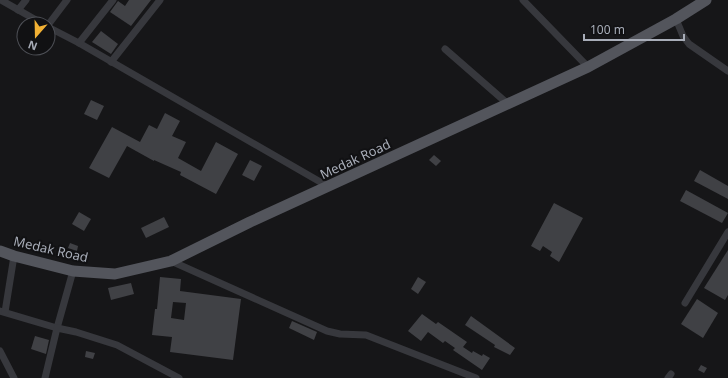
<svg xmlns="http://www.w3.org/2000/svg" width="728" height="378" font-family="'Noto Sans',sans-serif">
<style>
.building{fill:#404145;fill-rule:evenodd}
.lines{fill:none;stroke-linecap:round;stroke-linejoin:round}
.minor{stroke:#37383d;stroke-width:7}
.primary{stroke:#53555c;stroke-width:11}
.labels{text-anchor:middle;stroke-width:4;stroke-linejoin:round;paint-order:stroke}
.street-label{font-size:13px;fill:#a8adb8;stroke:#111113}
</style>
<rect width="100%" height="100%" fill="#161618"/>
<g class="building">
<polygon points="129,0 151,0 131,26 110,12 118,1 125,6"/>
<polygon points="101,31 118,44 111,54 92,42"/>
<polygon points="91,100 104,106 97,120 84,114"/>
<polygon points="165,113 180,121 172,136 186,142 178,158 201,171 216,142 238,154 216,194 180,175 181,172 154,160 154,161 127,146 109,178 89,168 112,127 140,142 149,125 157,129"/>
<polygon points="434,155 441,161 436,166 429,160"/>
<polygon points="250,160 262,166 254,181 242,175"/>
<polygon points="700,170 728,186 728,199 694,181"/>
<polygon points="686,190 728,213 722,223 680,201"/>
<polygon points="554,203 583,218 559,262 550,256 552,252 543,246 540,251 531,246"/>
<polygon points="79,212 91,219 84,231 72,224"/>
<polygon points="164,217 169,227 146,238 141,228"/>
<polygon points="70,243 78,246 77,251 68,248"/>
<polygon points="728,250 728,295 725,300 704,288"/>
<path d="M160 277 181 279 180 291 241 299 233 360 170 352 172 337 152 335 155 309H157ZM173 302 186 303 184 320 171 318Z"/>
<polygon points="418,277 426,282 418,294 411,289"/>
<polygon points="131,283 134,294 111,300 108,288"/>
<polygon points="697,299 718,313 703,338 681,324"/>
<polygon points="422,314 436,324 438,322 467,342 463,347 472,353 473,351 482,356 483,354 490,358 482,370 453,350 455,348 445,341 443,343 428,332 421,341 408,331"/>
<polygon points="471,316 515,348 510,355 494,347 495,345 465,325"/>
<polygon points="292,321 317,332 314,340 289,328"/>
<polygon points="35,336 49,340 46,354 31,349"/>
<polygon points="86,351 95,353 93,359 85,357"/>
<polygon points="701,365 707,368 704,373 698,370"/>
</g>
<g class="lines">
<g class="minor">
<polyline points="1,0 43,24"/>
<polyline points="523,0 588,67"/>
<polyline points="18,10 26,0"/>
<polyline points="676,19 683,36 689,44 728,71"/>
<polyline points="48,25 67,0"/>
<polyline points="48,27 79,43 329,187"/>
<polyline points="79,43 113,0"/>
<polyline points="445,49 508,104"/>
<polyline points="111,62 160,0"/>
<polyline points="171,261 327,331 340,334 366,335 476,378"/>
<polyline points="685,303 728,232"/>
<polyline points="0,311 57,328 73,271"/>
<polyline points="5,312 14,256"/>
<polyline points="0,351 14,378"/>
<polyline points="45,378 57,328 76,332 117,345 179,378"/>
<polyline points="668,378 671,374"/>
</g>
<polyline class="primary" points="0,251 14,256 73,271 115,274 171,261 250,222 588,67 676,19 706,0"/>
</g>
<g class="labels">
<g class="street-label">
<text transform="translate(355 159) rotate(-25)" y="5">Medak Road</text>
<text transform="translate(51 249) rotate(13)" y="5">Medak Road</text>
</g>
</g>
<g transform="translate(36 36) rotate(200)"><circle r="19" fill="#111113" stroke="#4d4f55"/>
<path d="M0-3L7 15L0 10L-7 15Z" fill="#f2b134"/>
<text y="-6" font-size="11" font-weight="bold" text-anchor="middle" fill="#a8adb8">N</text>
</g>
<path d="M584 34v6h100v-6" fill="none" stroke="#a8adb8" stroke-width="2"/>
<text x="590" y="34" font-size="12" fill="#a8adb8" stroke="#111113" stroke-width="3" paint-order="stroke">100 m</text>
</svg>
